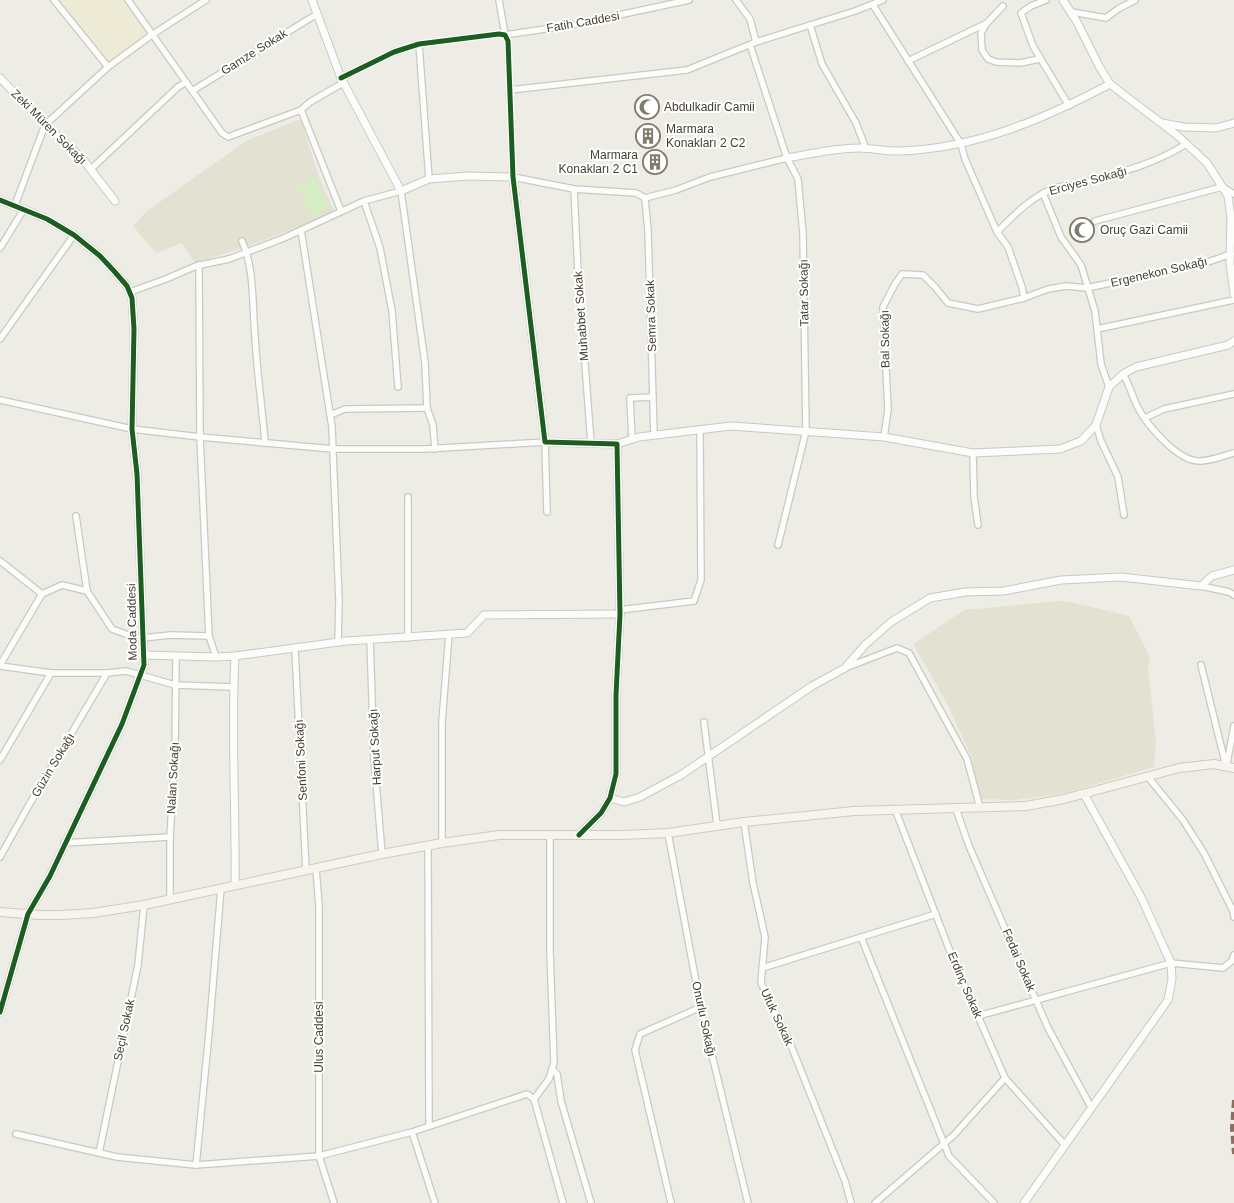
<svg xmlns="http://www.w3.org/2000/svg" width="1234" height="1203" font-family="Helvetica,sans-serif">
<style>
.residential{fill:#e3e1d2}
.education{fill:#edead6}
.pitch{fill:#d6ecc2}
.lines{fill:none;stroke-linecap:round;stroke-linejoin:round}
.minor-casing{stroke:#cac9c1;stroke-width:8}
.tertiary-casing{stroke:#cac9c1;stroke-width:9}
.secondary-casing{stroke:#ceccbb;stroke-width:10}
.minor{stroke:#fcfcfb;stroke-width:5.5}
.tertiary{stroke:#fcfcfb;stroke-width:7}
.secondary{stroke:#f6f4ec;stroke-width:8}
.quiet{stroke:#8d6e63;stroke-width:4;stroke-dasharray:8 4;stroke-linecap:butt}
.cycleway-casing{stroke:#fff;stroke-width:8}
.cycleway{stroke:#1b5e20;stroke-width:5}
.labels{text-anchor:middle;stroke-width:4;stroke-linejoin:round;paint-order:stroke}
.street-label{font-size:12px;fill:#443f32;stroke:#fff}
.poi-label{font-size:12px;fill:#443f32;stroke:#fff;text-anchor:start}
</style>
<rect width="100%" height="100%" fill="#eeede5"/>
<g class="residential">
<polygon points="298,120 301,120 319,177 334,211 318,219 246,247 195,263 182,243 156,253 133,226 147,211 246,141"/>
<polygon points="1059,601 1075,603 1129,616 1150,657 1148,668 1156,741 1154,767 1065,793 1016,800 976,799 972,758 948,705 913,644 964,610"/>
</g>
<polygon class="education" points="57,0 123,0 148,35 111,64"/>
<polygon class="pitch" points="314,176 329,208 313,217 297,185"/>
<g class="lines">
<defs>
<g id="minor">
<polyline points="54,0 108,67"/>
<polyline points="128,0 222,133 228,137 301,110 310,102 343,83"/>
<polyline points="499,0 505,35 572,25 689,0"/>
<polyline points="736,0 750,19 756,42"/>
<polyline points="1046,0 1031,6 1021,13 1033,46 1069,106"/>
<polyline points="873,5 961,144 965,159 997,232 1008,247 1022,287 1024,298 1048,289 1066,286 1087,288 1208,262 1231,254"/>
<polyline points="1003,6 986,24 981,33 982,50 988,59 996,62 1020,63 1040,59"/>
<polyline points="1072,12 1106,18 1118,9 1135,0"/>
<polyline points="810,25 822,64 856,123 866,149"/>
<polyline points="419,44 429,179"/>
<polyline points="750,45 787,158 798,179 803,234 806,431 778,545"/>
<polyline points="908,61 985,24"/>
<polyline points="341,78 394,52 419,44 499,34 505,35 508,41 513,177 574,189 636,193 645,198"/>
<polyline points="510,90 687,70 756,42 855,11 883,0"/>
<polyline points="192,91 317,14"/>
<polyline points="301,110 341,211"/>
<polyline points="91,169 178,87 186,82"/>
<polyline points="574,189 578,272 591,443"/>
<polyline points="1043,193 1061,237 1081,265 1095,311 1101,364 1109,387"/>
<polyline points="645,198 648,231 654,435"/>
<polyline points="645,198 676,190 710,177 787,158"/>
<polyline points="364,201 380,248 392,311 398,387"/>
<polyline points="15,205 45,125 108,67 153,34 206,0"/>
<polyline points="1095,221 1222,187 1234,194"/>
<polyline points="301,230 332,427 339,600 338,642"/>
<path d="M997 232C1014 215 1032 196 1055 188 1065 185 1076 185 1086 182 1121 172 1155 164 1186 144"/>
<path d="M242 241C255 270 252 306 255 337 257 372 262 407 265 442"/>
<polyline points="0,248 24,209"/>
<polyline points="199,265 200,437 333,449 425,449 545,442 547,512"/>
<polyline points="130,292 166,279 196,266 229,259 284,238 364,201 401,191 425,363 427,408 433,425 435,449"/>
<polyline points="1097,329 1234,300"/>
<polyline points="0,339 74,235"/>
<path d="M1123 374C1129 384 1132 395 1137 406 1146 424 1178 462 1200 461 1211 461 1223 456 1234 453"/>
<polyline points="0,400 132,429 200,437 209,636 216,657"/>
<polyline points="330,415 345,409 427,408"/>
<polyline points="1145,418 1164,409 1234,394"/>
<polyline points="1096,425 1101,441 1118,477 1124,515"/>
<polyline points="884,437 888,410 883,307 895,284 902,274 923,275 935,287 948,303 978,309 1024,298"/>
<polyline points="632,439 630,398 653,397"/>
<polyline points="973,453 974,496 978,525"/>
<polyline points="408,497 408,638"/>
<polyline points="76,516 87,591 112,629 131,636 142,638 171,635 209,636"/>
<polyline points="0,561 42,594 0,665"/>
<polyline points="1201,586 1229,592 1234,595"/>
<polyline points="42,594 62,585 87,591"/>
<polyline points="619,610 694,601 701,580 700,429"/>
<polyline points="370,639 374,758 382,854"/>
<polyline points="295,649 306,870"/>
<polyline points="1201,665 1226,766"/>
<polyline points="0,666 51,673 107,673 126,671 175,685 233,687"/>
<polyline points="845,668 897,648 909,653 967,759 980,808"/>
<polyline points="704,722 717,825"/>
<polyline points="0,760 51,673"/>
<polyline points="1227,763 1234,726"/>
<polyline points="1148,777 1183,820 1204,853 1233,911 1234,917"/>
<polyline points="895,809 951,954 1005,1078 1064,1144"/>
<polyline points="956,809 969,846 1048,1028 1091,1107"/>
<polyline points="744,822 753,883 765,937 761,983 788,1038 845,1181 851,1203"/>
<polyline points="668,833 702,1014 748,1203"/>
<polyline points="550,835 550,952 554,1063 549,1079 534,1099 563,1203"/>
<polyline points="64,843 170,837"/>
<polyline points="442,843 442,722 449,634"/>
<polyline points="428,845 429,1126"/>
<polyline points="0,857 29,805 107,673"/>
<polyline points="316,868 319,906 319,1156 334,1203"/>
<polyline points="170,899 170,837 175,754 176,657"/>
<polyline points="861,937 949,1156 994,1203"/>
<polyline points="762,968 936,914"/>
<polyline points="978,1016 1171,963 1223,968 1232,961 1234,955"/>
<polyline points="552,1069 557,1074 561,1101 591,1203"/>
<polyline points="412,1132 435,1203"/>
<polyline points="16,1134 117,1157 196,1165 319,1156 412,1132 527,1094 534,1099"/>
<polyline points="99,1153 138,965 144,905"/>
<polyline points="196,1165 209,1033 221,888"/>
<polyline points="671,1203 635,1050 640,1034 701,1007"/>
<polyline points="875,1203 954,1135 1005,1078"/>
</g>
<g id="tertiary">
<polyline points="312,0 341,78 401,191 429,179 468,176 513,177 545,442 617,444 620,614 616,695 616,774 610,798 601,813 579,835"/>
<polyline points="1063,0 1077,22 1099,66 1110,84 1178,136 1207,163 1228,196 1231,218 1230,263 1234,294"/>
<polyline points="0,78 45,125 81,157 115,201"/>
<polyline points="1162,123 1184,127 1216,128 1234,123"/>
<path d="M787 158C810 154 835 148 859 148 873 148 887 152 901 151 977 148 1044 119 1110 84"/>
<polyline points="0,200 47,219 74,235 100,256 114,271 127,286 132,298 134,329 132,429 137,474 144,665 122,724 50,876 28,914 0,1012"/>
<polyline points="617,444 639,437 731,426 884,437 973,453 1060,449 1081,441 1096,425 1109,387 1123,374 1136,367 1228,345 1234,341"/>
<path d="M142 655 216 657 235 656C231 732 236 809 235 885"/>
<polyline points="235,656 346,641 467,633 484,615 620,614"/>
<polyline points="610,798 624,802 640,797 681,775 812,686 845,668 865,645 891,622 930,598 965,592 1004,591 1061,580 1121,577 1201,586 1212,576 1234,570"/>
<polyline points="1024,1203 1168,1000 1172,979 1171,963 1141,897 1084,794"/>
</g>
<polyline id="secondary" points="0,912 39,915 62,915 93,913 144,905 382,854 442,843 499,835 622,835 668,833 744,822 854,811 1026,806 1064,799 1179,768 1214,764 1234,768"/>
</defs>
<use href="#minor" class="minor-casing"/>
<use href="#tertiary" class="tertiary-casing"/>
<use href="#secondary" class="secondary-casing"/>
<use href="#minor" class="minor"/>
<use href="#tertiary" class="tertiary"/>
<use href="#secondary" class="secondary"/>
<polyline class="quiet" points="1234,1100 1232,1128 1234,1154"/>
<defs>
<g id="cycleway">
<polyline points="341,78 394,52 419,44 499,34 505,35 508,41 513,177 545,442 617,444 620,614 616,695 616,774 610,798 601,813 579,835"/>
<polyline points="0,200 47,219 74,235 100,256 114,271 127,286 132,298 134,329 132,429 137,474 144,665 122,724 50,876 28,914 0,1012"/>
</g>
</defs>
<use href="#cycleway" class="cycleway-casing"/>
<use href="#cycleway" class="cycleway"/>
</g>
<defs>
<symbol id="mosque-ring" viewBox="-11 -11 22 22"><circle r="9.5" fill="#fff" stroke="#807c71" stroke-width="1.5"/><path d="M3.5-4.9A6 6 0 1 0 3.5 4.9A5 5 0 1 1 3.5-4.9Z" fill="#807c71"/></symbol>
<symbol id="building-ring" viewBox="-11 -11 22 22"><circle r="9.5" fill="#fff" stroke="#807c71" stroke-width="1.5"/><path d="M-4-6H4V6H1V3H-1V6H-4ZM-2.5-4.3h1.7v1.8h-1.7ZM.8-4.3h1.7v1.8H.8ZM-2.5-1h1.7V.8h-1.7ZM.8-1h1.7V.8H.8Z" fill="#807c71"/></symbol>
</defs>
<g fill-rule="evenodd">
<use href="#mosque-ring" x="633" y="93" width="28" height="28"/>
<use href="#building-ring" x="634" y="122" width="28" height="28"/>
<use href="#building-ring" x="641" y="148" width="28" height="28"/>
<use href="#mosque-ring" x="1068" y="216" width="28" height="28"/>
</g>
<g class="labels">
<g class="street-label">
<text transform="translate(583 22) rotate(-10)" y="4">Fatih Caddesi</text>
<text transform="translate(254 52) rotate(-32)" y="4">Gamze Sokak</text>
<text transform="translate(49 127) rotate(45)" y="4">Zeki Müren Sokağı</text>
<text transform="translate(1088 181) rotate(-15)" y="4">Erciyes Sokağı</text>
<text transform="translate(1159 272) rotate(-13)" y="4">Ergenekon Sokağı</text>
<text transform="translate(804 293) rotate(-91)" y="4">Tatar Sokağı</text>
<text transform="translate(581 316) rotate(-94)" y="4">Muhabbet Sokak</text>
<text transform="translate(651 316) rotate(-92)" y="4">Semra Sokak</text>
<text transform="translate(885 339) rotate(-91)" y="4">Bal Sokağı</text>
<text transform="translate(132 622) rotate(-91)" y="4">Moda Caddesi</text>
<text transform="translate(375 747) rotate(-93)" y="4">Harput Sokağı</text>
<text transform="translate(301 760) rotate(-93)" y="4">Senfoni Sokağı</text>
<text transform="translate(53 765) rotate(-59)" y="4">Güzin Sokağı</text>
<text transform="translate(173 778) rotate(-87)" y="4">Nalan Sokağı</text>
<text transform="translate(1019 960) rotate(67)" y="4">Fedai Sokak</text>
<text transform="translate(965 985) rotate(67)" y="4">Erdinç Sokak</text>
<text transform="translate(777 1017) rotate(65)" y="4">Ufuk Sokak</text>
<text transform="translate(704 1019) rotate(78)" y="4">Onurlu Sokağı</text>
<text transform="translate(124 1030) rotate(-78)" y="4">Seçil Sokak</text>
<text transform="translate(319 1037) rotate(-90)" y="4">Ulus Caddesi</text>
</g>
<g class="poi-label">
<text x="664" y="111">Abdulkadir Camii</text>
<text x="666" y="133">Marmara<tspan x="666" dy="14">Konakları 2 C2</tspan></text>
<text x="638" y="159" text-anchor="end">Marmara<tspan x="638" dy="14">Konakları 2 C1</tspan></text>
<text x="1100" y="234">Oruç Gazi Camii</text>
</g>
</g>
</svg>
